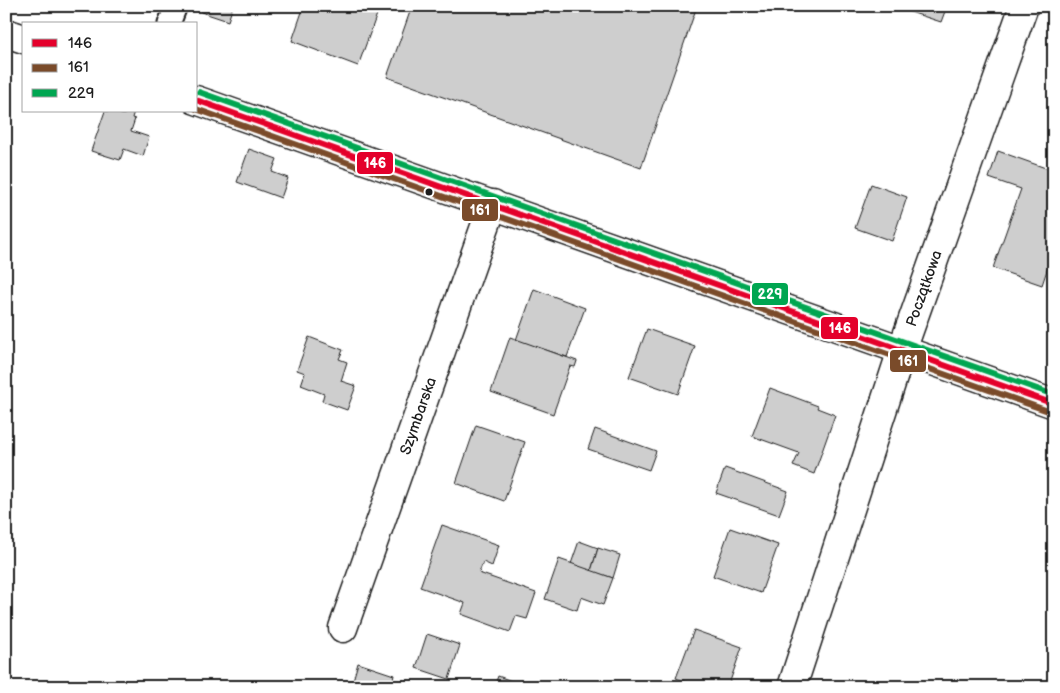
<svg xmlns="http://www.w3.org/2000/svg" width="1060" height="693" font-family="'Balsamiq Sans',sans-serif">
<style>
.building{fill:#cecece;stroke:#1c1c1c}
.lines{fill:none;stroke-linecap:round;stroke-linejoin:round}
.service-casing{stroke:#1c1c1c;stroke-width:25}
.minor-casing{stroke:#1c1c1c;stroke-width:31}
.tertiary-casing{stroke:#1c1c1c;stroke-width:31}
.service{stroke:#fff;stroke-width:21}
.minor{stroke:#fff;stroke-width:28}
.tertiary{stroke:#fff;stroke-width:28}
.bus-1-casing{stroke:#fff;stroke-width:10}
.bus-2-casing{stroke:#fff;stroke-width:10}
.bus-3-casing{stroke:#fff;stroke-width:10}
.bus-1{stroke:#e4002b;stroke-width:6}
.bus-2{stroke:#7a4b2a;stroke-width:6}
.bus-3{stroke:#00a651;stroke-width:6}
.bus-dot{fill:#1c1c1c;stroke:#fff;stroke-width:2}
.labels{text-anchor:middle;stroke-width:4;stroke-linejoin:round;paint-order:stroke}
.street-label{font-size:15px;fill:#1c1c1c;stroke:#fff}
.line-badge{stroke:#fff;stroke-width:2}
.badge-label{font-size:14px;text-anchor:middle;font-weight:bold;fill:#fff}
</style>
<rect width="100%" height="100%" fill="#fff"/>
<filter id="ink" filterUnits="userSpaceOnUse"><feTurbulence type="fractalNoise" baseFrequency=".02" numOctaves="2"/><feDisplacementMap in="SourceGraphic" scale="10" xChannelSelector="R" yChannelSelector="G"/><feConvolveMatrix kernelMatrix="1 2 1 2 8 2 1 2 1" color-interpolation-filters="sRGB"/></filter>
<g filter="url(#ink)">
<g class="building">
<polygon points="202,6 233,6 228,21 201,12"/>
<polygon points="304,6 380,6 358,66 292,41"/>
<polygon points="412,6 697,6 641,168 387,77"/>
<polygon points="908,6 947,6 941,22 907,11"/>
<polygon points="105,111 112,111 124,115 125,111 134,111 132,118 135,119 131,131 149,137 143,156 124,149 120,160 91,151"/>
<polygon points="249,149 277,159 272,172 288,178 281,198 237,182"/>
<polygon points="998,151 1054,171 1054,249 1042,285 993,268 1021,189 989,178"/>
<polygon points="871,184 907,197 892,241 855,228"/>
<polygon points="534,289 585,308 567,357 516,340"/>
<polygon points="647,329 695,346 678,394 629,377"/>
<polygon points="309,337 343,350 339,359 347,362 341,381 356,386 347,410 322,401 324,394 301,385 305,373 297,370"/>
<polygon points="510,337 577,361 575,367 570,366 553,414 491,392"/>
<polygon points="770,388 818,406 817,408 835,415 814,474 793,466 799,453 752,436"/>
<polygon points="476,425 525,442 504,501 456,483"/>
<polygon points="595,429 656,451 649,470 588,449"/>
<polygon points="725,468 788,491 779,515 716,493"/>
<polygon points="442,525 499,545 492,566 483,562 479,573 536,593 527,619 516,616 510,632 461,614 465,603 420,587"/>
<polygon points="730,528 778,545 761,593 713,576"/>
<polygon points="579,541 598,548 591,571 571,564"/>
<polygon points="598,548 620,555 613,578 591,571"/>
<polygon points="559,559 613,578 603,605 581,597 577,610 545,599"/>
<polygon points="694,630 742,647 728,687 700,687 676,678"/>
<polygon points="427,634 460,645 449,679 416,668"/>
<polygon points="358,663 394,675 391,687 351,687"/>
<polygon points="498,676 517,683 516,687 494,687"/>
</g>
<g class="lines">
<defs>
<polyline id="service" points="169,24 176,6"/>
<g id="minor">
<path id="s1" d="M343 628 493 204"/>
<path id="s2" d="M792 687 902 350 1024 6"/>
</g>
<g id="tertiary">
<polyline points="6,33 24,39"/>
<polyline points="196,100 1054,404"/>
</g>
</defs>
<use href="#service" class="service-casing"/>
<use href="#minor" class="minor-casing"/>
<use href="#tertiary" class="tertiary-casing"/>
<use href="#service" class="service"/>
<use href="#minor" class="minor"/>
<use href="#tertiary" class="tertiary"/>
<defs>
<polyline id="bus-1" points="196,100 1054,404"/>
<polyline id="bus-2" points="196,109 1051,412"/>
<polyline id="bus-3" points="199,92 1054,395"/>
</defs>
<use href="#bus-1" class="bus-1-casing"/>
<use href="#bus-2" class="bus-2-casing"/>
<use href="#bus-3" class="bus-3-casing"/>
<use href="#bus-1" class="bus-1"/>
<use href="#bus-2" class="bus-2"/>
<use href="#bus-3" class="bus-3"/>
</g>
</g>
<circle class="bus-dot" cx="429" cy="192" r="4.5"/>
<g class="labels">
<g class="street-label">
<text dy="5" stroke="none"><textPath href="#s2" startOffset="420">Początkowa</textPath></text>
<text dy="5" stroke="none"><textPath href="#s1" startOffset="225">Szymbarska</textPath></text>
</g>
</g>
<g class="line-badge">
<rect x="356" y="151" width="38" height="24" rx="5" fill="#e4002b"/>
<rect x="461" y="198" width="38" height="24" rx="5" fill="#7a4b2a"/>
<rect x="751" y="282" width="38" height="24" rx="5" fill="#00a651"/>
<rect x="820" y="316" width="39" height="24" rx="5" fill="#e4002b"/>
<rect x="889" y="349" width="38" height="24" rx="5" fill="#7a4b2a"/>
</g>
<g class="badge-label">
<text x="375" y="168">146</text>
<text x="480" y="215">161</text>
<text x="770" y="299">229</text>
<text x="840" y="333">146</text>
<text x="908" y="366">161</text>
</g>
<rect width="1060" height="693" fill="none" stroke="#fff" stroke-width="25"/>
<rect x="12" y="12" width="1035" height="668" fill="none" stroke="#1c1c1c" stroke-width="2" filter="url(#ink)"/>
<rect x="22" y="22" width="175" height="90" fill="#ffffff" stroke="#a4a4a4"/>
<rect x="32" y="39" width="25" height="8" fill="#e4002b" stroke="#a4a4a4"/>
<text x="68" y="48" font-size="15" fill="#1c1c1c">146</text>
<rect x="32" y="64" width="25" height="8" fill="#7a4b2a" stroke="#a4a4a4"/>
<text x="68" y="72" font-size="15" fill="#1c1c1c">161</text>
<rect x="32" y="89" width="25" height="8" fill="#00a651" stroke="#a4a4a4"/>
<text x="68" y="98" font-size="15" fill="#1c1c1c">229</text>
</svg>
